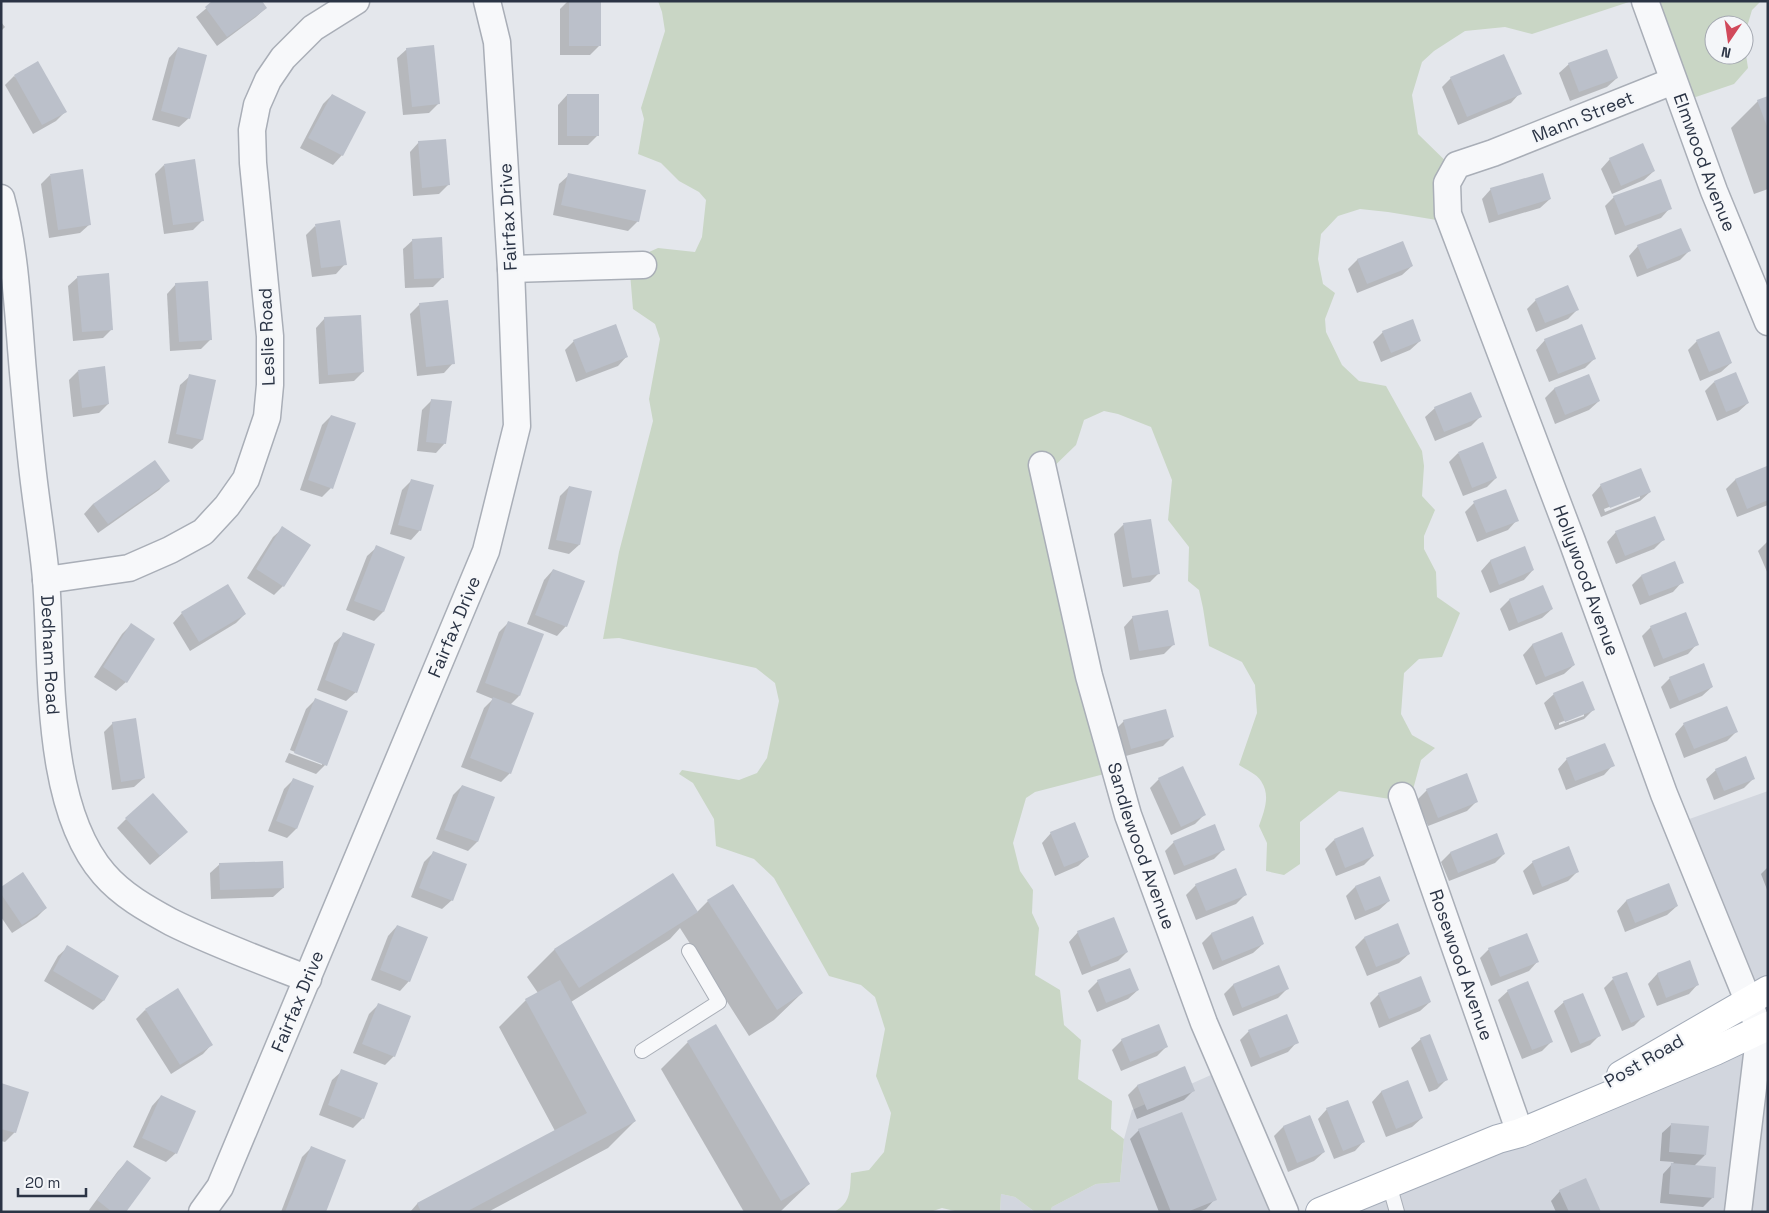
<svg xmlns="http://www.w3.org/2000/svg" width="1769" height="1213" font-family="'Space Grotesk',sans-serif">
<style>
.built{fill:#d2d6de}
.green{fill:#c9d6c5}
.shadow{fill:#0003;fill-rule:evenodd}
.building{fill:#bbc0ca}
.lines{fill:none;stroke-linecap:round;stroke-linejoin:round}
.service-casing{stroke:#a9aeb7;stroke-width:16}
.minor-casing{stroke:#a9aeb7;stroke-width:29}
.primary-casing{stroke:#a3abb8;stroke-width:30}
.service{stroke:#f7f8fa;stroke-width:14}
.minor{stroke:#f7f8fa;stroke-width:26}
.primary{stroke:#fff;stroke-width:28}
.labels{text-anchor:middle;stroke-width:4.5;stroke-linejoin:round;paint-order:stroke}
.street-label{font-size:18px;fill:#2b3445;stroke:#f4f6f9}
</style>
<rect width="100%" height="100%" fill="#e4e7ec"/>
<g class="built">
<polygon points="1768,791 1768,1212 1350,1212 1756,1028 1681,822"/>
<polygon points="1220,1071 1281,1212 1050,1212 1052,1207 1096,1184 1120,1182 1124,1139 1132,1110"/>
<polygon points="1001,1194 1015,1197 1035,1212 1000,1212"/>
</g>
<g class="green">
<path d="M658 1H1632L1532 34 1505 27 1465 31 1434 51 1422 62 1412 95 1418 134 1463 178 1445 199 1449 222 1388 212 1360 209 1338 216 1321 234 1318 259 1323 284 1335 293 1325 319 1326 332 1342 365 1359 381 1386 386 1422 451 1424 466 1422 496 1435 510 1424 536V549L1436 572 1437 597 1460 613 1442 657 1419 659 1404 673 1401 714 1412 735 1435 748 1421 760 1408 808 1390 799 1339 791 1300 822V864L1284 875 1266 871 1267 843 1259 826C1264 811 1271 796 1261 781 1257 774 1245 769 1239 765L1257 713 1255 685 1242 662 1209 646 1203 608 1199 590 1188 581 1189 547 1168 520 1172 480 1151 427 1118 414 1104 411 1084 420 1076 445 1044 476 1112 772 1035 792 1026 798 1013 843 1020 871 1033 890 1032 913 1039 928 1035 975 1060 990 1064 1025 1081 1040 1078 1079 1112 1101 1111 1129 1124 1139 1120 1182 1096 1184 1052 1207 1050 1212H1035L1015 1197 1001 1194 1000 1212H959L942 1208 930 1212H834C851 1203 850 1190 851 1173L869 1170 884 1152 891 1113 876 1076 885 1029 875 997 861 985 829 976 774 878 754 859 716 846 714 819 693 783 679 774 682 770 739 780 757 773 767 758 779 701 775 683 756 668 619 638 603 639 619 552 653 421 649 399 660 339 655 324 633 309 629 261 658 248 695 252 702 237 706 200 699 192 679 181 661 163 638 154 644 119 641 108 665 31 662 12Z"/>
<polygon points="1641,1 1761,1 1752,10 1744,37 1744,25 1714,25 1714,55 1744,55 1744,42 1748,68 1734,84 1684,101"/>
</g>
<g class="shadow">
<polygon points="215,1 266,8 256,17 217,46 196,17"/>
<polygon points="568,1 600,1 600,45 590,55 560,55 560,9"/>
<polygon points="1,22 5,27 1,31"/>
<polygon points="178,48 189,118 179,127 152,120 169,58"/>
<polygon points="407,49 438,104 429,113 403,115 397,58"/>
<polygon points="1569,64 1617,78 1607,87 1570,101 1559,73"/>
<polygon points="14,76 65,112 56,121 33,134 5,85"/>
<polygon points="1451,78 1520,93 1511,103 1458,125 1442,87"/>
<polygon points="332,95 342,155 333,165 300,148 323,104"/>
<polygon points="567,95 598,135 588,145 558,145 558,105"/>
<polygon points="1768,97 1768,189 1754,194 1731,128 1758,101"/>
<polygon points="419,142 448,185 439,194 413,196 410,152"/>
<polygon points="1610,159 1654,171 1644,180 1612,194 1601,169"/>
<polygon points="164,165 203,220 193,230 164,234 155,174"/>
<polygon points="50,175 90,224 80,233 49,238 41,184"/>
<polygon points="569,175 638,221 628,231 553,215 559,184"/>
<polygon points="1491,189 1550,199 1540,208 1489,223 1482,199"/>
<polygon points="1614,197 1670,208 1661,218 1615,235 1605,206"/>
<polygon points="315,226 345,264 336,274 312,277 306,235"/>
<polygon points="413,240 443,277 433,287 405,288 403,249"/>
<polygon points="1402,242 1412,266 1402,275 1357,293 1348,269 1357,260"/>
<polygon points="1638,246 1689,251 1680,260 1637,277 1629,256"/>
<polygon points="78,277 112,329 103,338 73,341 68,286"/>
<polygon points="176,284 210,340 201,349 170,351 167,294"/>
<polygon points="1536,300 1577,310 1568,319 1536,332 1527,309"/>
<polygon points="420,304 453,363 444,373 417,376 410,314"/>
<polygon points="325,318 363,372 354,381 319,384 316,328"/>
<polygon points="1383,332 1420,341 1410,350 1381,362 1373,342"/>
<polygon points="1545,340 1595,358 1585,368 1549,382 1536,350"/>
<polygon points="574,341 627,356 618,366 576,382 565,350"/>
<polygon points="1697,341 1731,363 1721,372 1700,381 1688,350"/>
<polygon points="78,371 108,404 99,413 73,417 69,380"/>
<polygon points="1588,375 1599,401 1589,410 1555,424 1545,398 1554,389"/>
<polygon points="190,376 215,381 202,440 192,449 168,443 180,385"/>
<polygon points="1714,382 1748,403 1738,412 1717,421 1705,391"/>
<polygon points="432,400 445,443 436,453 417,451 422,410"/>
<polygon points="1435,408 1480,417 1471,426 1435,441 1425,417"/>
<polygon points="331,416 331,488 322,497 300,490 322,425"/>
<polygon points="1458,453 1496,478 1487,487 1463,496 1449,462"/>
<polygon points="1767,468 1768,505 1737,517 1726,489 1735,480"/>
<polygon points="412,480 420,530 411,540 390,534 402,490"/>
<polygon points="168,481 159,490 98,533 84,514 93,504"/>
<path d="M1601 485 1650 492 1640 501 1601 517 1592 495ZM1640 495V498L1605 512 1604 509Z"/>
<polygon points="569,487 579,545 569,554 548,549 560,496"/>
<polygon points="1474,503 1517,520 1508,530 1477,542 1465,512"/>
<polygon points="1150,520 1159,573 1150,582 1123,587 1114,534 1123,525"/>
<polygon points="283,528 283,586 274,595 247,578 273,537"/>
<polygon points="1616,532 1663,540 1654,549 1616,564 1607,542"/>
<polygon points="1768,541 1768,574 1758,551"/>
<polygon points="377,547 383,612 374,621 346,610 367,556"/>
<polygon points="1524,548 1533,570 1524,580 1490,593 1481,571 1490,561"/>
<polygon points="553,570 566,626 557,636 527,624 544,580"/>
<polygon points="1641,576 1682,582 1673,592 1640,605 1632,585"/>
<polygon points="1509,600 1552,609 1542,618 1509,631 1500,609"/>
<polygon points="182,613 245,614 236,623 190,651 173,623"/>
<polygon points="1133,617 1173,645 1164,654 1130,660 1124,627"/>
<polygon points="509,622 519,696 510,705 510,773 501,782 461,767 484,708 493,699 476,692 499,632"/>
<polygon points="131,625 126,682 116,691 94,677 122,634"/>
<polygon points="1651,627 1697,644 1688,654 1654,667 1642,636"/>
<polygon points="344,634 356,692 346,701 317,690 334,643"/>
<polygon points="1561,634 1574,665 1564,674 1536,685 1523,655 1532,645"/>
<polygon points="1670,678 1712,687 1702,696 1670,709 1661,687"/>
<path d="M1554 694 1593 710 1584 719 1555 730 1544 703ZM1584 713V716L1559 725V723Z"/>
<polygon points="315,700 325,765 316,774 285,762 289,753 322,765 322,763 290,750 306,709"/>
<polygon points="1124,721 1172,737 1163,746 1122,757 1115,730"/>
<polygon points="113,723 144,778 134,787 112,790 104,732"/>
<polygon points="1684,724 1736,732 1727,741 1684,758 1675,734"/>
<polygon points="1567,759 1613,765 1604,775 1566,790 1558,769"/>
<polygon points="1716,770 1753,779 1744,788 1714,800 1706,779"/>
<polygon points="1159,779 1204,815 1195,824 1171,835 1150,788"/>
<polygon points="293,780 296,829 287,838 268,831 284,789"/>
<polygon points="462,786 494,798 477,842 468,851 436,839 453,795"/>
<polygon points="1427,790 1477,801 1467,811 1428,826 1417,800"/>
<polygon points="126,819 177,841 150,865 117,828"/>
<polygon points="1051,833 1088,857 1078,866 1055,876 1042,843"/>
<polygon points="1334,840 1373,856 1364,865 1336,876 1325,849"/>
<polygon points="1174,842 1223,850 1214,859 1174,875 1165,851"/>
<polygon points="433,853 452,900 442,909 411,897 424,862"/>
<polygon points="1450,853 1504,854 1495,863 1449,881 1441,862"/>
<polygon points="1533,862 1577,872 1568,881 1533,895 1523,871"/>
<polygon points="220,864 283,888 273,897 211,899 210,873"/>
<polygon points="1768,867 1768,892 1761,874"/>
<polygon points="673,875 697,912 708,901 733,885 802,993 774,1020 749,1036 680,928 670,939 571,1002 635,1121 608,1148 488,1212 410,1212 417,1204 555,1131 499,1027 526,1000 538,993 527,977 554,950"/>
<polygon points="1379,877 1389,901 1379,910 1355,920 1346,896 1355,887"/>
<polygon points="1196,885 1246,894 1236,904 1196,920 1186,895"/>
<polygon points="1669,885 1677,906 1667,915 1625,932 1617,911 1626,901"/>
<polygon points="1,888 46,908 37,917 12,933 1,917"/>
<polygon points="1252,918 1263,944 1253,953 1213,970 1202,943 1211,934"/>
<polygon points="397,926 409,981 400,991 371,980 388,936"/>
<polygon points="1078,932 1127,952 1118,961 1082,975 1069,942"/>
<polygon points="1364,938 1409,954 1399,963 1367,976 1355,947"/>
<polygon points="68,947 117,976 103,1001 93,1010 44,981 58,956"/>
<polygon points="1489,949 1538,961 1529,971 1491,986 1480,958"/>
<polygon points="1689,962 1698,984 1689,994 1657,1006 1648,984 1657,974"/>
<polygon points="1278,967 1287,989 1278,998 1233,1016 1224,994 1233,985"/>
<polygon points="1613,979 1643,1017 1634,1026 1622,1031 1604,988"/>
<polygon points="1098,981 1138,990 1128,999 1097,1012 1088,991"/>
<polygon points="1508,991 1551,1042 1542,1051 1522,1059 1498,1000"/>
<polygon points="1379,994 1430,1002 1420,1011 1379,1028 1370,1003"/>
<polygon points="1564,1002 1599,1036 1590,1045 1571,1053 1554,1011"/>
<polygon points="378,1005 394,1056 385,1065 353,1053 369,1014"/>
<polygon points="145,1010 212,1044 203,1054 171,1074 136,1019"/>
<polygon points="716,1026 809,1184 780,1212 744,1212 661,1069 688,1042"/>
<polygon points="1249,1031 1297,1042 1288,1052 1251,1067 1240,1040"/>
<polygon points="1421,1039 1446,1080 1437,1089 1429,1092 1411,1048"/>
<polygon points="1122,1040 1166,1047 1157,1056 1121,1071 1112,1050"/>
<polygon points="1184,1068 1193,1091 1184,1100 1137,1119 1128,1095 1137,1086"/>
<polygon points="342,1071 363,1118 353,1128 319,1115 332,1080"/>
<polygon points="1407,1082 1422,1118 1412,1127 1386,1137 1372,1102 1381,1092"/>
<polygon points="1,1085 15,1132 5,1142 1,1141"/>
<polygon points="161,1096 176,1153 166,1162 133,1147 152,1106"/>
<polygon points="1327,1109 1364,1141 1355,1151 1334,1159 1318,1119"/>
<polygon points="1310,1116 1324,1152 1314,1161 1288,1172 1274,1136 1283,1127"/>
<polygon points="1672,1124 1705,1155 1694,1166 1713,1197 1703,1207 1660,1203 1663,1174 1674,1162 1660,1161 1662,1133"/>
<polygon points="1139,1130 1215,1199 1206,1209 1198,1212 1159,1212 1130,1139"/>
<polygon points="311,1148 324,1212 281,1212 302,1157"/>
<polygon points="127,1162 125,1212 91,1212 89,1210 118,1171"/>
<polygon points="1560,1191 1600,1212 1556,1212 1551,1201"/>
</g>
<g class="building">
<polygon points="212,1 262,1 267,8 227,37 205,7"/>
<rect x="569" y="1" width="32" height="45"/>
<polygon points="434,45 440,104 412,107 406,48"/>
<polygon points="178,47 207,55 190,119 161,111"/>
<polygon points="1607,49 1618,78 1579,92 1568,63"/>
<polygon points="1504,54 1522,94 1467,117 1450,77"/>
<polygon points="38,61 67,112 42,125 14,75"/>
<polygon points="332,94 366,112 343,156 308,138"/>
<rect x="567" y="94" width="32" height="42"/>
<polygon points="1768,96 1768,129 1757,100"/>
<polygon points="446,139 450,185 422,188 418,141"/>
<polygon points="1643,143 1655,171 1621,186 1609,158"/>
<polygon points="195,159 204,221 173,225 164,164"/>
<polygon points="83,169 91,225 58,230 50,174"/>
<polygon points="568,173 646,190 639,222 561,205"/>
<polygon points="1543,173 1551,199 1498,215 1490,188"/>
<polygon points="1661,179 1672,209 1625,226 1613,196"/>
<polygon points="340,220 347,265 321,268 315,224"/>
<polygon points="1681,228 1691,251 1647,269 1637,245"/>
<polygon points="442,237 444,278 414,279 412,239"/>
<polygon points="1403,241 1413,266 1367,284 1357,259"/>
<polygon points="109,273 113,330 82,332 77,276"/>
<polygon points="208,281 212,340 179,342 175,283"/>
<polygon points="1568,285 1579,310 1545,323 1535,299"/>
<polygon points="448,300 455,364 426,367 419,303"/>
<polygon points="361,315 364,372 328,375 324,317"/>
<polygon points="1413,319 1421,341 1391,353 1382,331"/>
<polygon points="616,324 628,357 586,373 573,340"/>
<polygon points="1582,324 1596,359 1558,374 1544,339"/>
<polygon points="1719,331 1732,363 1709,372 1696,340"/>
<polygon points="105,366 109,404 82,408 78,370"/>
<polygon points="1736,372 1749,403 1726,412 1714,381"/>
<polygon points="189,374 216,380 203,440 176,434"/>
<polygon points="1589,374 1600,401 1565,415 1554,388"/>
<polygon points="1471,392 1482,417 1444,432 1434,407"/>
<polygon points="431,399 452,401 446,444 426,442"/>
<polygon points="331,415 356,423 333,489 308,480"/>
<polygon points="1483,442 1497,478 1472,488 1458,452"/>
<polygon points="155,460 170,481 108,524 93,504"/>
<polygon points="1767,466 1768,500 1747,509 1735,479"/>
<polygon points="1641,468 1651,492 1610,508 1600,484"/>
<polygon points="411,479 434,485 421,531 398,525"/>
<polygon points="569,486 592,491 580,545 556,540"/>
<polygon points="1506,489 1519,521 1486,533 1473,501"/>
<polygon points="1655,516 1665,540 1625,556 1615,531"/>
<polygon points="1151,519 1160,574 1132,578 1123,523"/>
<polygon points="282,526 311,545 284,587 256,569"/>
<polygon points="376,545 405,557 384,612 354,601"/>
<polygon points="1525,546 1534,570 1499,585 1490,560"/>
<polygon points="1675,561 1684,583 1649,596 1641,575"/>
<polygon points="553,569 585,581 567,627 535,615"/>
<polygon points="228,584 246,614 199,642 181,612"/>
<polygon points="1543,585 1553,609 1518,623 1509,599"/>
<polygon points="1168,610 1175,645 1139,651 1132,616"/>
<polygon points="1686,612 1699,645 1663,659 1650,626"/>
<polygon points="508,621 544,634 520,696 485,683"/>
<polygon points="131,623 155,639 127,683 103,667"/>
<polygon points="343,632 375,644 357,693 325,680"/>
<polygon points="1562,632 1575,665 1545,677 1532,644"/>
<polygon points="1704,663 1713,687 1679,701 1669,677"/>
<polygon points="1583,681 1595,710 1565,722 1553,693"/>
<polygon points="493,697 534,713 511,774 470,758"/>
<polygon points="315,698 348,711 327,766 294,753"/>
<polygon points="1727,706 1738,732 1694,749 1683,723"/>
<polygon points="1166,709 1174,737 1131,749 1123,720"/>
<polygon points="136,718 145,778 121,782 112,722"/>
<polygon points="1605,743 1615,766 1575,781 1566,758"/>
<polygon points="1746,756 1755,779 1724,791 1715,769"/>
<polygon points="1183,766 1206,815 1181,827 1158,778"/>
<polygon points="1467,773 1478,802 1438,818 1426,789"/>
<polygon points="293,778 314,786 297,829 276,821"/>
<polygon points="462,785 495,797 478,842 444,830"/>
<polygon points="153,793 188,832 160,856 125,818"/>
<polygon points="1075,822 1089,857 1064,867 1050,832"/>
<polygon points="1215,824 1225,850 1184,866 1173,841"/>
<polygon points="1363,827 1374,856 1345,868 1334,839"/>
<polygon points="1497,833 1505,854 1458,873 1450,852"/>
<polygon points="1569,846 1579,872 1542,887 1532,861"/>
<polygon points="433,851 467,864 453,901 419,888"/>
<polygon points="283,861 284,888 220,890 219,863"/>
<polygon points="1236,868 1247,895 1206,911 1195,884"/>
<polygon points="23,872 47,908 22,925 1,894 1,887"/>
<polygon points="673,873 698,912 579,988 554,949"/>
<polygon points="1380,876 1390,901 1365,911 1355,886"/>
<polygon points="1669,883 1678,906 1635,923 1626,900"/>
<polygon points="733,884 803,993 777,1010 707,900"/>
<polygon points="1253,916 1264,944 1222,961 1211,933"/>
<polygon points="1114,917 1128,952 1091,967 1077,931"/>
<polygon points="1398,923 1410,954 1376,967 1364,937"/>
<polygon points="397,925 428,937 410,982 380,970"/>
<polygon points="1527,933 1539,962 1500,977 1488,948"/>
<polygon points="67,945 119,976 104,1001 53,971"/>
<polygon points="1690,960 1699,985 1666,998 1657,973"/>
<polygon points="1279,965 1289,989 1242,1008 1233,984"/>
<polygon points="1130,968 1139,990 1106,1003 1097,980"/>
<polygon points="1627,972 1645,1017 1631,1023 1612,977"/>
<polygon points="1421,976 1431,1002 1389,1019 1378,993"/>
<polygon points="560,980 636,1121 466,1212 421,1212 417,1203 587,1113 525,999"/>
<polygon points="1528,981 1553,1042 1532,1050 1507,990"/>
<polygon points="178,988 213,1045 180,1065 145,1009"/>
<polygon points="1583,993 1601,1036 1580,1044 1563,1001"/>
<polygon points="378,1003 411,1016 395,1057 362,1044"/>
<polygon points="1287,1014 1299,1043 1260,1058 1248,1030"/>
<polygon points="716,1024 810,1184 781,1201 687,1041"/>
<polygon points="1159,1024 1168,1047 1130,1062 1121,1039"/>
<polygon points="1430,1034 1448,1080 1438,1084 1420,1038"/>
<polygon points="1185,1066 1195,1091 1147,1110 1137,1085"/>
<polygon points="341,1069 378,1083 364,1119 328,1105"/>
<polygon points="1408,1080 1423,1118 1396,1129 1381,1091"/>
<polygon points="1,1083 29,1092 16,1133 1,1129"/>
<polygon points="161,1095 196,1111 177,1154 142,1138"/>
<polygon points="1348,1100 1365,1142 1343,1151 1326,1108"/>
<polygon points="1182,1112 1217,1200 1187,1212 1171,1212 1138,1129"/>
<polygon points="1310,1115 1325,1152 1297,1163 1283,1126"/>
<polygon points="1671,1123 1709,1126 1706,1155 1669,1152"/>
<polygon points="311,1146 346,1160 326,1212 285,1212"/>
<polygon points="127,1160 151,1178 126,1212 112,1212 97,1200"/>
<polygon points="1671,1163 1716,1167 1714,1198 1669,1194"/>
<polygon points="1586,1178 1601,1212 1569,1212 1559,1190"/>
</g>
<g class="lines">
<defs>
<g id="service">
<polyline points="642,1051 719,1002 689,951"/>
<polyline points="1389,1184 1397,1212"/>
</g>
<g id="minor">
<path id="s1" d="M1645 1 1714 191 1768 322"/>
<path id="s2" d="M1673 81 1493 153 1457 165 1447 183 1448 214 1572 541 1664 794 1760 1030 1738 1212"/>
<path id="s3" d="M1 198C16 252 18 316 23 372 26 406 29 440 33 474 37 509 43 544 46 579 53 667 44 805 104 874 122 895 147 909 171 922 215 944 262 961 308 979"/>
<polyline points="511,269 643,265"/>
<path id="s4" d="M1042 465 1089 676 1128 815 1204 1023 1285 1212"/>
<polyline points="46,580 129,568 170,550 203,532 227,506 246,479 267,417 270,385 270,336 253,163 252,130 257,105 268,80 283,58 313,28 356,1"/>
<path id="s5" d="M1402 796 1520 1133"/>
<path id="s6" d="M202 1212 220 1187 486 551 517 426 511 269 497 42 487 1"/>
</g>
<g id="primary">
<polyline points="1621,1075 1768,990"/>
<polyline points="1320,1212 1498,1139 1520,1133 1715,1051 1768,1026"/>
</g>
</defs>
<use href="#service" class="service-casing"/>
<use href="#minor" class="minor-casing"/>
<use href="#primary" class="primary-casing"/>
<use href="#service" class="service"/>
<use href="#minor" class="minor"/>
<use href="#primary" class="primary"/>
</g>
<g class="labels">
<g class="street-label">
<text transform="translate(1583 117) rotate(-22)" y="6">Mann Street</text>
<text dy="6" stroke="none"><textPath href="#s1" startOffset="172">Elmwood Avenue</textPath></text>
<text transform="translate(508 217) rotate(-93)" y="6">Fairfax Drive</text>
<text transform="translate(267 337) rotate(-92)" y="6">Leslie Road</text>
<text dy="6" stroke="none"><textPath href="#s2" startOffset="675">Hollywood Avenue</textPath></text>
<text dy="6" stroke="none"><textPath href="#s6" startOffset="638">Fairfax Drive</textPath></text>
<text dy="6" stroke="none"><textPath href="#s3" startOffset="460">Dedham Road</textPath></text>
<text dy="6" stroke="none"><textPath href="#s4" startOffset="394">Sandlewood Avenue</textPath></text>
<text dy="6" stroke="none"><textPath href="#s5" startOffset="179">Rosewood Avenue</textPath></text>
<text dy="6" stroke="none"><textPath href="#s6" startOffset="232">Fairfax Drive</textPath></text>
<text transform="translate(1644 1061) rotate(-30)" y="6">Post Road</text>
</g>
</g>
<rect width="1769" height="1213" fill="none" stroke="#2b3445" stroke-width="5"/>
<g transform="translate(1729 40) rotate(193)"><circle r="24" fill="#f4f6f9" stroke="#a4a8b1"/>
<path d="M0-4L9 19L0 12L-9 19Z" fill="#d1495b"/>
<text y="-8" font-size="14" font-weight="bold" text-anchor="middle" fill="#2b3445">N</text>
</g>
<path d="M18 1188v8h68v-8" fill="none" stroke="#2b3445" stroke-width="2.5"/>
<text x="25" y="1188" font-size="15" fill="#2b3445" stroke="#f4f6f9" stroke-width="4" paint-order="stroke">20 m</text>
</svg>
